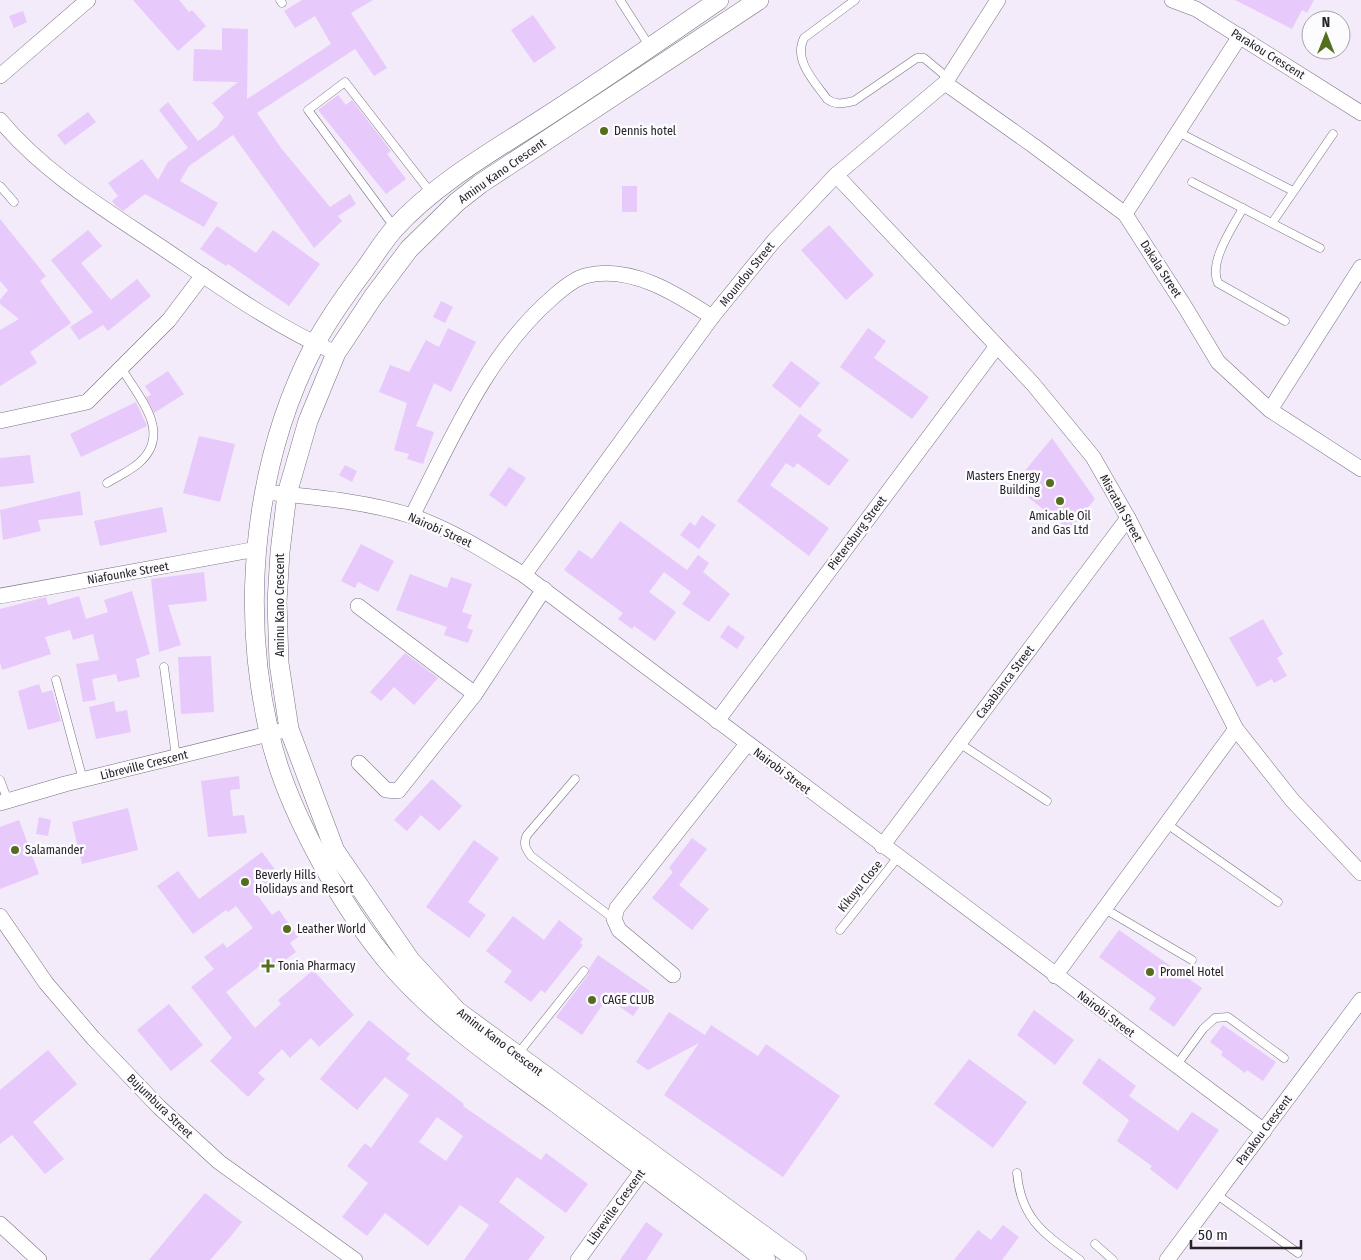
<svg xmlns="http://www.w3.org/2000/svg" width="1361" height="1260" font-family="'Fira Sans Condensed',sans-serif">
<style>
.building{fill:#e7cafb;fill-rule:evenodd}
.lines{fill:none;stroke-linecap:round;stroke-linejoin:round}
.service-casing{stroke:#7a727f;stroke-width:9}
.minor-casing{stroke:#7a727f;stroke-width:16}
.tertiary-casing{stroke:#7a727f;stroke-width:20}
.service{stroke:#fff;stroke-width:8}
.minor{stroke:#fff;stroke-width:15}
.tertiary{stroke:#fff;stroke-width:19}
.poi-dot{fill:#546d1e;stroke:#fcfbfe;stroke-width:2}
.labels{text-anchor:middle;stroke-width:5;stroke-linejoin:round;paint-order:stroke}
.street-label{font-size:12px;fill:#262228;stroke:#fcfbfe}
.poi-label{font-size:12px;fill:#262228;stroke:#fcfbfe;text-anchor:start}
</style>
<rect width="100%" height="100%" fill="#f3eafa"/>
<g class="building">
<polygon points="133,0 179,0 189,12 192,10 206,26 178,51"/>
<polygon points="302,0 373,0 351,13 387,68 374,76 355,49 257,113 281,148 330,207 350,194 356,204 338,216 342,221 314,248 233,135 189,166 180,181 218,203 204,227 145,194 123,211 116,206 112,201 118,196 108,183 142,159 158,180 168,162 188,148 159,110 168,102 198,141 217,127 224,117 212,103 238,82 193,81 194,49 222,50 222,28 248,29 247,99 331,44 315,16 295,28 284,11"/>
<polygon points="1235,0 1314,0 1307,13 1302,10 1292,29"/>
<polygon points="23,11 27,22 14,28 9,16"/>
<polygon points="533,15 556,48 534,63 511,30"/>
<polygon points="338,95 346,105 352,100 391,151 387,154 406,179 386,194 318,110"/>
<polygon points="88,112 96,122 65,145 57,135"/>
<rect x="622" y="186" width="15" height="26"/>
<polygon points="0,219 46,276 40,281 71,323 30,352 37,363 0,386 0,330 19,319 0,304 0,300 8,290 0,281"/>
<polygon points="829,225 874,275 846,300 801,250"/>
<polygon points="217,226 256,253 273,230 320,264 289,306 228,264 226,266 200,249"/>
<polygon points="88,230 102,246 81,263 111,300 137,279 151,296 108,331 103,325 79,340 70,327 93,312 51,260"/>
<polygon points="441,301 453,307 445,323 433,317"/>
<polygon points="448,328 476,342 451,392 434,383 416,426 434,432 423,464 407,459 409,454 394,450 407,403 379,392 390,365 409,372 426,340 439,347"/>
<polygon points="868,328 886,341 874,358 929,397 912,419 840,367"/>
<polygon points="791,361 820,383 800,408 772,386"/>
<polygon points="168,371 184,394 154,413 146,397 151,395 145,386"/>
<polygon points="136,402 147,426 81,457 70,434"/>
<polygon points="800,414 822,430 817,436 849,460 829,486 797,463 794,468 786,463 770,485 829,528 809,556 737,501"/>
<polygon points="199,436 235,444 220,502 183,493"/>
<polygon points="1052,438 1095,499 1069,530 1013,485"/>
<polygon points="30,455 34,483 0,487 0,458"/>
<polygon points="345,465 357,471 352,482 339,475"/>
<polygon points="509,467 526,478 506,507 489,495"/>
<polygon points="80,491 83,515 38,520 41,531 3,540 0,510"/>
<polygon points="162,507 167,532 100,546 94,521"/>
<polygon points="702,515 716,525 699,549 680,535 690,522 695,526"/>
<polygon points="620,521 687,570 698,555 709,563 703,572 730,594 709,622 682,604 691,592 664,572 649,592 676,612 655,641 634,626 632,629 618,619 623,613 564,570 579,550 592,559"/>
<polygon points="361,544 394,561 378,592 358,582 355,588 341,581"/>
<polygon points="204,572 207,601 168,605 181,645 159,652 151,579"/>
<polygon points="410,574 447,588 451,577 472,584 462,612 472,615 467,628 473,630 468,643 444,635 447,627 396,610"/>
<polygon points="132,591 150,654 136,659 140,677 118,682 116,674 92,679 96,700 83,702 76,664 99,660 93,634 73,640 70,630 45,637 51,654 2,670 0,662 0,609 46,597 48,605 79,596 86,619 108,612 104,600"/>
<polygon points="1263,619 1283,654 1277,658 1287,676 1274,683 1272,679 1257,687 1229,638"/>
<polygon points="728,625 745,637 737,649 720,637"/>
<polygon points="405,653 438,678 414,705 394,687 381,701 370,692"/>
<polygon points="211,656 214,712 181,714 178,657"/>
<polygon points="39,684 42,693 52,690 61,721 28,730 18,691"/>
<polygon points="114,701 116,712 127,710 131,732 96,739 89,707"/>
<polygon points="239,776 240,789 230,790 233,816 244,815 247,833 208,837 201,781"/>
<polygon points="432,779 462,806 439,831 421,815 407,831 394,820"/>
<polygon points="128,808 138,850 82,864 72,822"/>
<polygon points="39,817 51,820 48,836 36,834"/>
<polygon points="19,820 39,874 0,889 0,827"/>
<polygon points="692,838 707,849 679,885 709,909 692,930 652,898 673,872 669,868"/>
<polygon points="474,840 499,858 468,902 486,915 469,938 426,907"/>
<polygon points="262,852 279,875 255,892 272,915 279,910 298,937 290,943 296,952 268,973 262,964 226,992 255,1028 281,1004 278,1000 313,970 354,1015 319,1047 311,1038 290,1058 282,1049 258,1073 265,1079 248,1097 210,1061 232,1038 191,987 214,969 204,957 223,943 227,948 253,928 236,906 228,912 226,910 193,934 157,886 178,871 199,899"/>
<polygon points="513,916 544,940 559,920 583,939 580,943 583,945 545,993 541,990 531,1002 504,982 512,971 486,951"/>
<polygon points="1119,930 1202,988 1174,1027 1149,1009 1156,998 1099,957"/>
<polygon points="598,955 650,991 633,1016 607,998 582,1035 556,1017 588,975 589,969"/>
<polygon points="169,1004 203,1045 171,1071 137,1030"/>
<polygon points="1034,1010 1074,1040 1055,1065 1017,1035"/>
<polygon points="669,1012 705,1035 711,1025 758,1056 766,1044 840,1096 783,1177 664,1095 699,1043 648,1070 636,1062"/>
<path d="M369 1020 410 1054 406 1059 464 1104 463 1106 541 1160 546 1153 588 1184 566 1213 517 1177 499 1202 545 1237 528 1260H464L489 1225 460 1205 428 1246 385 1213 367 1236 342 1217 368 1183 347 1166 365 1143 371 1148 409 1095 385 1077 357 1110 320 1079ZM437 1117 463 1136 446 1161 419 1142Z"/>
<polygon points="1223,1025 1276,1062 1263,1081 1247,1070 1245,1073 1221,1055 1223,1052 1210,1042"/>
<polygon points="48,1050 77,1084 33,1122 64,1159 45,1174 12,1135 0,1144 0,1090"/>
<polygon points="1099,1058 1136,1086 1129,1096 1178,1131 1192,1112 1219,1130 1177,1190 1150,1169 1152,1166 1117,1141 1129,1120 1082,1083"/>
<polygon points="969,1059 1027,1102 993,1148 934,1104"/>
<polygon points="205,1193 242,1222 231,1236 210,1260 149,1260"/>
<polygon points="646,1222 663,1234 646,1260 620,1260"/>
<polygon points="1003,1225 1019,1237 1002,1260 954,1260 978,1230 991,1240"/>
</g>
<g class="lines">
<defs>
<g id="service">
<polyline points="280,0 282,3"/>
<polyline points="620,0 650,47"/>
<path d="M855 0 804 38C793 60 814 81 827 99 836 106 844 103 854 101L917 58H924L948 78"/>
<polyline points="1178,132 1293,191"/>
<polyline points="1192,182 1320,248"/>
<polyline points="0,186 14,202"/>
<path d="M1243 208C1233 227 1208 262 1218 283L1285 321"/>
<polyline points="1272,223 1333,134"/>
<polyline points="395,228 308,110 345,82 431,193"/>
<path d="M107 483C118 476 133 470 142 460 171 431 138 396 122 369"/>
<polyline points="164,667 176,757"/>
<polyline points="56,680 83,780"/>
<polyline points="959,743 1047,801"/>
<path d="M575 779 527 835C523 843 525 848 531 856L614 919"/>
<polyline points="0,780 8,801"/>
<polyline points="1167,824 1278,902"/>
<polyline points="1105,909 1192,960"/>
<polyline points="840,930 898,857"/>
<polyline points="517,1055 584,971"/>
<polyline points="1176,1066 1203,1029 1215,1018 1228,1017 1284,1058"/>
<path d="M1017 1173C1021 1220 1045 1234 1080 1260"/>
<polyline points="1216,1194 1298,1253"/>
<polyline points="1095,1244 1113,1260"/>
</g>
<g id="minor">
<polyline points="1172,0 1196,9 1361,113"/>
<polyline points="0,76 88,0"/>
<polyline points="945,83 1034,146 1125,214 1185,307 1218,362 1270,410 1361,469"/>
<path d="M0 120C45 174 106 210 164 249 219 286 274 326 336 353"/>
<polyline points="836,175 1033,384 1093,457 1128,518 1236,729 1292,800 1361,873"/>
<polyline points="1125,214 1240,36"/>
<polyline points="1270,410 1361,267"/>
<polyline points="0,421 87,402 169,320 203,275"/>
<path d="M264 492C313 497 365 501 412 516 452 530 488 553 524 575L1264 1131"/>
<path d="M412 516C451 440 487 354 553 297 562 289 574 279 585 276 630 264 677 294 712 317"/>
<polyline points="524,575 712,317 773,242 836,175 945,83 998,0"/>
<polyline points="0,596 257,549"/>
<polyline points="358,606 475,694"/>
<polyline points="717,721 997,346"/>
<polyline points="359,763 386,790 398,791 475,694 544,589"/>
<polyline points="0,803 65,784 289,729"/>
<polyline points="882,846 1128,518"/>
<polyline points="0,916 46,983 93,1038 159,1107 219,1162 355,1260"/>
<polyline points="673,975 619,930 614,919 617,908 747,744"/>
<polyline points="1055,976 1236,729"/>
<polyline points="0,1224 39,1260"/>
<polyline points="578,1260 650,1160"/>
<polyline points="1167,1260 1361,1000"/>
</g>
<g id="tertiary">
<path d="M719 0C661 40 603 80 544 118 493 151 436 183 395 228 384 240 375 255 365 269 347 293 328 319 314 346 254 462 240 606 269 732 285 807 344 912 394 969 441 1022 500 1062 556 1103 626 1155 696 1208 766 1260"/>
<polyline points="759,0 480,184 457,202 409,249 373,297 336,353 308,421 287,494 280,552 277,602 279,663 289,729 335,851 410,960 457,1011 797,1260"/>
</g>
</defs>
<use href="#service" class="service-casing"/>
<use href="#minor" class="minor-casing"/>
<use href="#tertiary" class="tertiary-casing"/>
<use href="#service" class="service"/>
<use href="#minor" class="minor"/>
<use href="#tertiary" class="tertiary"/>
</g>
<g class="poi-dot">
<circle cx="604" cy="131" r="5"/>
<circle cx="1050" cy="483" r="5"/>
<circle cx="1060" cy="501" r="5"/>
<circle cx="15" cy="850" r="5"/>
<circle cx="245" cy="882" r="5"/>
<circle cx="287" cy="929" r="5"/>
<path d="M265.5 958.5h5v5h5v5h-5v5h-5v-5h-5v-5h5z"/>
<circle cx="1150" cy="972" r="5"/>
<circle cx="592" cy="1000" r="5"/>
</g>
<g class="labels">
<g class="street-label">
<text transform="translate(1268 54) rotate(32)" y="4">Parakou Crescent</text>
<text transform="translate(502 171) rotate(-35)" y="4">Aminu Kano Crescent</text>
<text transform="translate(1161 269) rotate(57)" y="4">Dakala Street</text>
<text transform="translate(747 274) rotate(-51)" y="4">Moundou Street</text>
<text transform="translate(1121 508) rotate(61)" y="4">Misratah Street</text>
<text transform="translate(440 530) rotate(24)" y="4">Nairobi Street</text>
<text transform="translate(857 533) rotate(-53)" y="4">Pietersburg Street</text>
<text transform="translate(128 573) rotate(-10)" y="4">Niafounke Street</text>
<text transform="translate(280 605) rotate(-90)" y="4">Aminu Kano Crescent</text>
<text transform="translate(1005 682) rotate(-53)" y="4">Casablanca Street</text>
<text transform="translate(144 765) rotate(-14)" y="4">Libreville Crescent</text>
<text transform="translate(782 771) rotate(37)" y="4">Nairobi Street</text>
<text transform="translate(860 886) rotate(-51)" y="4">Kikuyu Close</text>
<text transform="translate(1106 1014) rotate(37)" y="4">Nairobi Street</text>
<text transform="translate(500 1042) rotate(37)" y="4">Aminu Kano Crescent</text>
<text transform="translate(160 1106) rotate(44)" y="4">Bujumbura Street</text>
<text transform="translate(1264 1130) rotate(-53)" y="4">Parakou Crescent</text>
<text transform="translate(616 1207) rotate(-54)" y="4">Libreville Crescent</text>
</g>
<g class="poi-label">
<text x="614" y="135">Dennis hotel</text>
<text x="1040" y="480" text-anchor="end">Masters Energy<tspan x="1040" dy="14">Building</tspan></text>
<text x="1060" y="520" text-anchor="middle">Amicable Oil<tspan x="1060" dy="14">and Gas Ltd</tspan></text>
<text x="25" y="854">Salamander</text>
<text x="255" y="879">Beverly Hills<tspan x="255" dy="14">Holidays and Resort</tspan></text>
<text x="297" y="933">Leather World</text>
<text x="278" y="970">Tonia Pharmacy</text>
<text x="1160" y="976">Promel Hotel</text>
<text x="602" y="1004">CAGE CLUB</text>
</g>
</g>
<g transform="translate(1326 35)"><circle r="24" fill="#fcfbfe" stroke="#a6a4a8"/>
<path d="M0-4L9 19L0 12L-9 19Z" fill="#546d1e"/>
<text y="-8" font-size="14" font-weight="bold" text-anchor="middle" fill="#262228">N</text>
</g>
<path d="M1191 1240v8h110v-8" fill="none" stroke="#262228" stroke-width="2.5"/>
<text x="1198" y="1240" font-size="15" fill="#262228" stroke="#fcfbfe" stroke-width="4" paint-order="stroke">50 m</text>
</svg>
